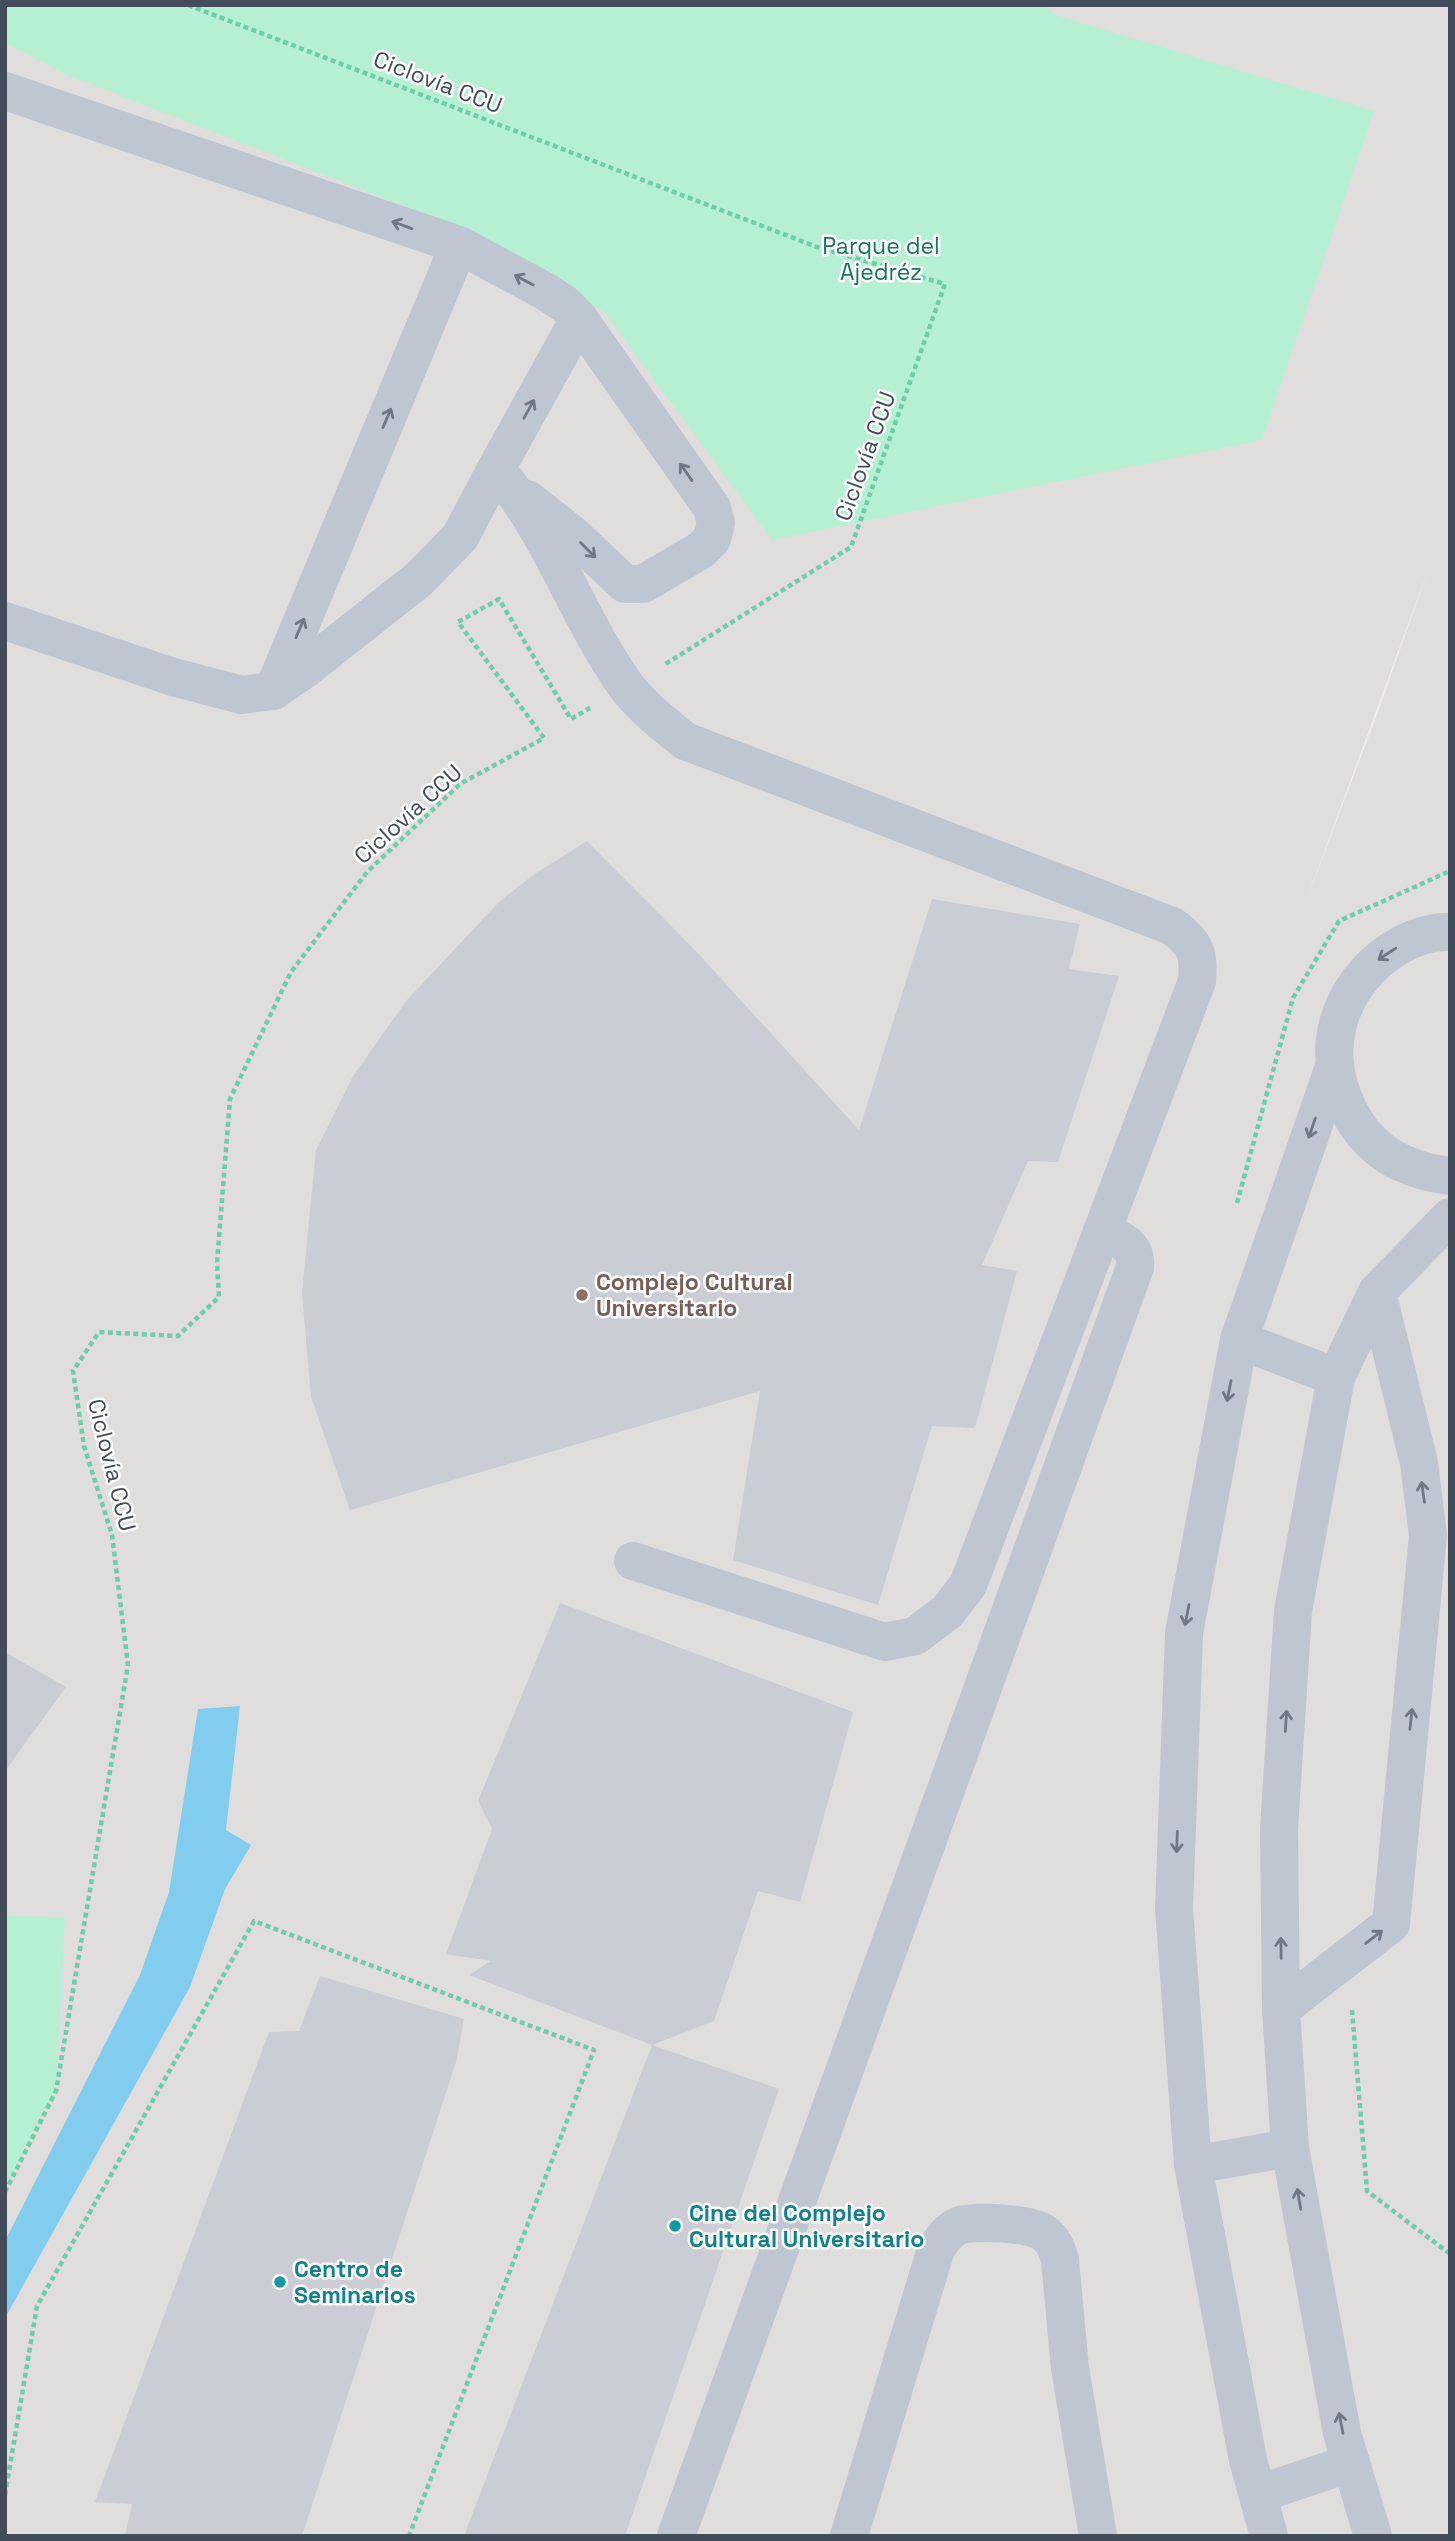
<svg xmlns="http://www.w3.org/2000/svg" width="1455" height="2541" font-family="'Space Grotesk',sans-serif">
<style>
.education{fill:#e0dddd;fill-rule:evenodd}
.green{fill:#b6f0d2}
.water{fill:#81cdef}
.building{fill:#cacdd4}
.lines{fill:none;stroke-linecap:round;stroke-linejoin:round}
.path{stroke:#6ecea9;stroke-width:4.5;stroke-dasharray:5 3.5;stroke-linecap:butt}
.minor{stroke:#bec6d2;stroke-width:38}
.oneway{stroke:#6e7784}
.education-dot{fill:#8d6e63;stroke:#fff;stroke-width:2.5}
.culture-dot{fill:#0f9aa8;stroke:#fff;stroke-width:2.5}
.labels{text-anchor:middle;stroke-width:5;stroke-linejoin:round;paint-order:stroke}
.street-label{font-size:23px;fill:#434d5a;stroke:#fff}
.park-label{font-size:23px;fill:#137c52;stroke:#fff}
.education-label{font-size:23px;font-weight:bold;fill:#785e54;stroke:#fff;text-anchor:start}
.culture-label{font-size:23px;font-weight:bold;fill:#0d838f;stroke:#fff;text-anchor:start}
</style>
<rect width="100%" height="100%" fill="#efeceb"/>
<path class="education" d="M5 5H1450V2536H5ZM1429 567 1381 704 1302 912Z"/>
<g class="green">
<polygon points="5,5 1042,5 1055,15 1374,111 1262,440 772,540 604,312 404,206 67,75 5,43"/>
<polygon points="5,1916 65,1917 56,2091 5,2189"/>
</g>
<polygon class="water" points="240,1706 226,1830 251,1845 225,1889 190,1987 5,2318 5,2241 140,1975 169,1892 198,1709"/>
<g class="building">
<polygon points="587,841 694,949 859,1130 932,899 1080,924 1069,969 1119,976 1058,1162 1028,1161 982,1265 1017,1271 975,1428 932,1426 878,1605 733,1560 760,1391 350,1510 311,1397 302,1293 316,1150 353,1076 407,1000 499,902 533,875"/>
<polygon points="560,1603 853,1712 800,1902 758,1891 714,2021 652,2045 469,1975 491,1961 446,1954 492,1829 478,1801"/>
<polygon points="5,1652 66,1687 5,1771"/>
<polygon points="320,1976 464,2019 456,2062 302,2536 125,2536 132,2504 95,2502 269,2032 299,2031"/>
<polygon points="652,2045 779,2089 625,2536 464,2536"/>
</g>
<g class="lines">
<g class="path">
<polyline points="188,5 817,247 945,284 851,547 664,665"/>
<polyline points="1237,1203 1293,998 1339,921 1450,871"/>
<polyline points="1352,2010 1367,2191 1450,2254"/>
<polyline points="5,2192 56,2091 128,1665 112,1535 84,1446 73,1371 99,1332 178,1336 219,1297 217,1263 230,1099 291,972 367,872 460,784 544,738 458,622 499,599 571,719 590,708"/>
<polyline points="5,2495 37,2306 254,1921 594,2050 409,2536"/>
</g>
<g class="minor">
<polyline points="5,91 459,245 543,290 566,305 579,319 712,508 716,523 712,539 701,550 643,584 625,584 573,535 527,499"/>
<polyline points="496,469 579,319"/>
<path d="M5 621 173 677 242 695 273 691 305 669 419 579 460 537 496 469C551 533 577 617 626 686 642 707 665 725 685 741L1172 926C1196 944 1199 952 1197 981L968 1585 947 1612 915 1636 885 1642 633 1561"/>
<polyline points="273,691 459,245"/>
<path d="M1450 932C1431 931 1410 939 1394 949 1367 966 1346 993 1338 1024 1325 1071 1348 1130 1389 1156 1408 1168 1428 1173 1450 1176"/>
<polyline points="1239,1340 1336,1377"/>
<polyline points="1281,2009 1391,1924 1428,1535 1419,1463 1377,1292"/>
<polyline points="1193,2165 1290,2148"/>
<polyline points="1258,2494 1351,2463"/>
<path d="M676 2536 1135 1267C1137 1244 1120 1240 1102 1231"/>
<path d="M849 2536 936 2249C942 2240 947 2231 958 2226 973 2220 1031 2223 1044 2233 1054 2240 1057 2250 1060 2260L1070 2368 1098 2536"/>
<polyline points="1269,2536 1248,2460 1193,2165 1174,1908 1184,1633 1239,1340 1335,1064"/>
<polyline points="1373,2536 1342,2433 1290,2148 1281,2009 1279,1829 1293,1611 1336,1377 1377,1292 1450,1217"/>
</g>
</g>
<defs><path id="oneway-shaft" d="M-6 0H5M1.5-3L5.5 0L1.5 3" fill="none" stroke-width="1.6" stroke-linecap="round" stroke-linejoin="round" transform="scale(1.75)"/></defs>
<g class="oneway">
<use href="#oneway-shaft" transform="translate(402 225) rotate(-160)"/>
<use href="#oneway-shaft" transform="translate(524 280) rotate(-152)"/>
<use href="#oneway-shaft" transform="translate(529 409) rotate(-61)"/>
<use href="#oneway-shaft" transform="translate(387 418) rotate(-67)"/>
<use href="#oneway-shaft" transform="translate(686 472) rotate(-125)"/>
<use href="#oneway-shaft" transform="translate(588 550) rotate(45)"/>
<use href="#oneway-shaft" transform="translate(300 628) rotate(-67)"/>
<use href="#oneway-shaft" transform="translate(1387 954) rotate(147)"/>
<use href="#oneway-shaft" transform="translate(1312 1128) rotate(109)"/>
<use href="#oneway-shaft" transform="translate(1229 1391) rotate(101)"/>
<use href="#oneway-shaft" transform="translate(1423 1492) rotate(-98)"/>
<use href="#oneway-shaft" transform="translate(1187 1615) rotate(101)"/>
<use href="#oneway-shaft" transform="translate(1411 1719) rotate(-84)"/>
<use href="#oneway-shaft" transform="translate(1286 1721) rotate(-86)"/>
<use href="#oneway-shaft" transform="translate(1177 1842) rotate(92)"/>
<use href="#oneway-shaft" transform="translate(1374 1937) rotate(-38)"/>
<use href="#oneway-shaft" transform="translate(1281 1948) rotate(-91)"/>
<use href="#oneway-shaft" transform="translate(1299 2199) rotate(-100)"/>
<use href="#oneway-shaft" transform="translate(1341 2423) rotate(-101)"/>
</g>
<circle class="education-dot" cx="582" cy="1295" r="7"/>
<g class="culture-dot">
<circle cx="675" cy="2226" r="7"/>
<circle cx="280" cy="2282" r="7"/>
</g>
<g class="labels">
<g class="street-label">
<text transform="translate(438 82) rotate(21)" y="8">Ciclovía CCU</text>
<text transform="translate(865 456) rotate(-70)" y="8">Ciclovía CCU</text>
<text transform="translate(408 814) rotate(-42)" y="8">Ciclovía CCU</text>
<text transform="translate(112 1465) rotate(76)" y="8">Ciclovía CCU</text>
</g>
<g class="park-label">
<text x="881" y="254">Parque del<tspan x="881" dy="26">Ajedréz</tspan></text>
</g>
<g class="education-label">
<text x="596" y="1290">Complejo Cultural<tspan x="596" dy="26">Universitario</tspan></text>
</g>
<g class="culture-label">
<text x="689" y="2221">Cine del Complejo<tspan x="689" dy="26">Cultural Universitario</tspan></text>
<text x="294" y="2277">Centro de<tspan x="294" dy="26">Seminarios</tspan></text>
</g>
</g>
<rect width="1455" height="2541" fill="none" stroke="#434d5a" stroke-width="14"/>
</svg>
